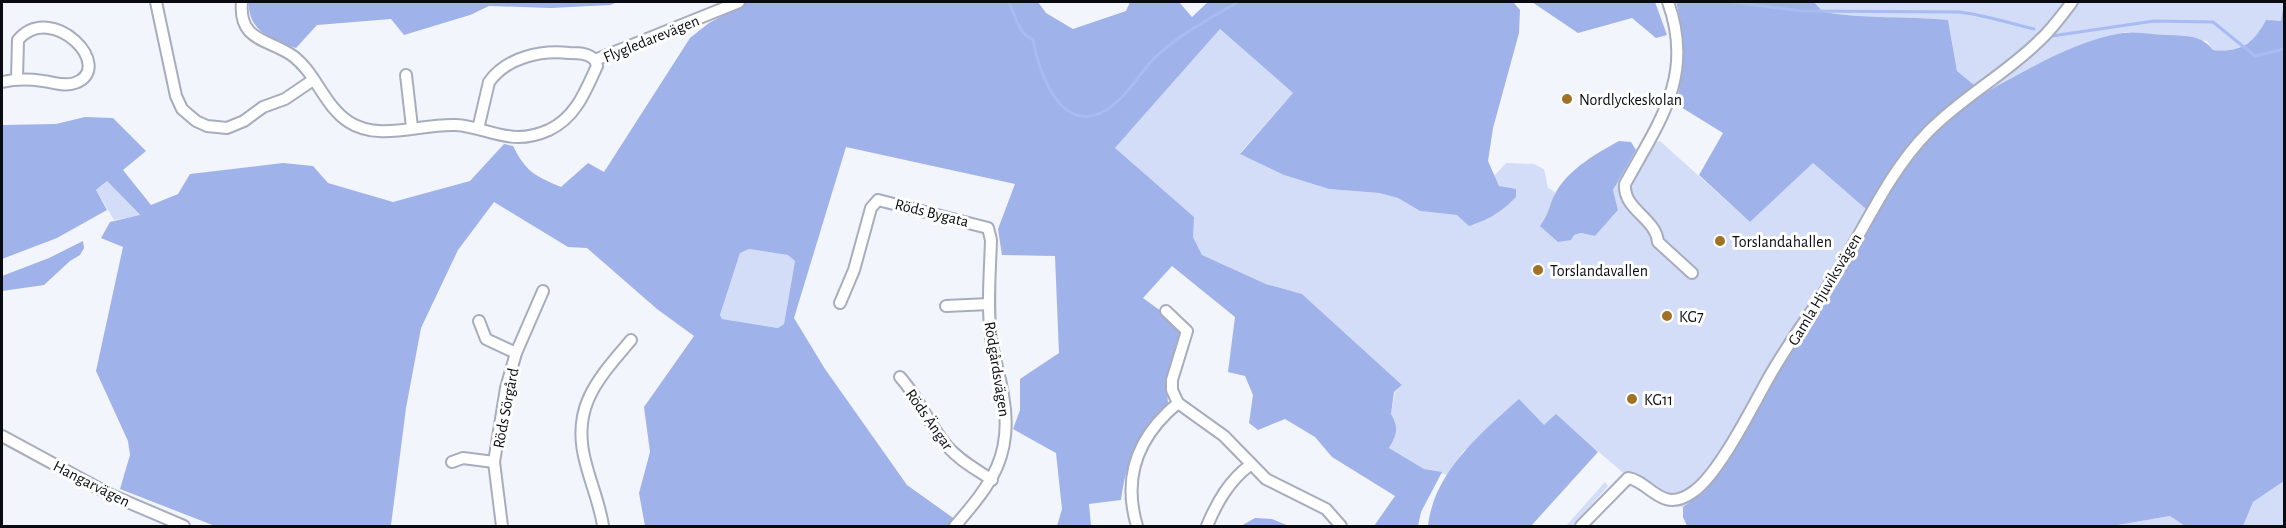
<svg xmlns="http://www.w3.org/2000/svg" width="2286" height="528" font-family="'Alegreya Sans',sans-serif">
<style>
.green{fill:#d3ddf8}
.forest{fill:#9fb2e9;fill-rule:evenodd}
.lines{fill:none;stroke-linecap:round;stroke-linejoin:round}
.stream{stroke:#a8bbf3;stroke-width:3}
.minor-casing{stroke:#a7adbe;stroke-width:14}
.minor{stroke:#fff;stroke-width:10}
.poi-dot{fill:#a17125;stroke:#fff;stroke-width:2}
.labels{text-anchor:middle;stroke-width:6;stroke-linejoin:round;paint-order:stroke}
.street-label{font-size:16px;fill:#090b11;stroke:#fff}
.poi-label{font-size:16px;fill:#090b11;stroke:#fff;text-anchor:start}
</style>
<rect width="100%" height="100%" fill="#f2f5fc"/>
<g class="green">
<path d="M1814 2H2284L2281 21H2266C2254 43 2240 53 2213 50L2207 41 2125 32 2026 70 1984 93 1957 71 1948 20C1906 16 1865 19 1823 12Z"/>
<path d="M1220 29 1293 93 1240 153 1284 175 1329 189 1379 193 1398 198 1420 211 1457 215 1499 186 1494 176 1506 163 1534 164 1544 169 1548 188 1555 192 1550 212 1574 235 1581 233 1595 236 1618 210 1613 190C1625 160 1629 152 1660 141L1750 222 1813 163 1874 216 1704 493 1683 507 1658 503 1556 415 1545 425 1464 450 1448 475 1424 469 1389 448C1397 435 1399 427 1391 414L1395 392 1402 385 1302 294 1266 284 1202 255 1193 237 1115 148Z"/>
<polygon points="107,181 140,216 114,220 96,190"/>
<polygon points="749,249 789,255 795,261 784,324 779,328 722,319 720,315 740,253"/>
<polygon points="2284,481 2284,526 2243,526 2253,502"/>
<polygon points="1605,482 1608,486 1573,526 1566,526"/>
<polygon points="2170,516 2185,526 2112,526"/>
</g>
<g class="forest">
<path d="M249 2H618L610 5 551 8 489 6 470 15 404 35 391 19 317 25 296 48C272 40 247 30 249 2Z"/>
<path d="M748 2H1038L1046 13 1073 29 1126 11 1130 2H1179L1192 17 1208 2H1513L1520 10 1519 33 1493 128 1488 161 1499 186 1516 189V197C1501 212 1490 219 1469 226L1457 215 1420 211 1398 198 1379 193 1329 189 1284 175 1240 154 1293 93 1220 29 1115 148 1194 217 1193 237 1202 255 1266 284 1302 294 1402 385 1394 392 1391 414C1399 427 1397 435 1389 448L1424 469 1442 472 1421 512 1418 526H1374L1395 496 1332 457 1315 437 1285 419 1258 430 1249 423 1253 395 1245 376 1228 372 1235 317 1172 266 1143 298 1165 314 1184 334 1167 385 1168 405C1137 440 1128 453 1121 500L1089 504 1091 526H1057L1062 509 1056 453 1013 429 1020 410V379L1059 353 1055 256 1002 255 998 229 1015 184 846 147 794 318 825 369 907 485 956 520 950 526H645L639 493 650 452 644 407 694 336 657 309 587 248 568 247 494 202 458 250 421 328 406 408 391 525 215 526 120 489 130 455 128 441 96 371 123 247 101 238 110 222 140 215 107 181 96 190 107 210 57 238 2 259V125L56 124 85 117 113 118 146 151 123 170 151 205 178 194 190 174 283 163 313 166 328 183 393 202 470 181 504 144 513 146C526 172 535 176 561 187L588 163 604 172 690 38 709 23ZM749 249 788 255 795 261 784 324 778 328 722 319 720 315 740 253Z"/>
<polygon points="1532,2 1655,2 1667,35 1656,38 1632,18 1578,33"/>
<path d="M1676 2H1814L1823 12C1865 19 1906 16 1948 20L1957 71 1984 93C2028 70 2073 41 2123 33 2137 31 2154 35 2168 35 2186 36 2202 35 2213 50 2241 53 2254 43 2266 20L2281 21 2284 2V481L2253 502 2243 526H2185L2170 516 2112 526H1687L1683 517V507L1704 492 1874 216 1813 163 1750 222 1699 175 1723 133 1676 104C1685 68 1686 38 1676 2Z"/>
<path d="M1619 141 1631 142 1636 150 1613 190 1618 210 1595 236 1581 233 1574 235 1571 240 1558 242 1540 226C1551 211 1549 204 1556 192 1569 169 1597 153 1619 141Z"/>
<polygon points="83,241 84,248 80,255 70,261 44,285 2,291 2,276 49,258"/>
<path d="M1519 399 1544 425 1556 414 1598 452 1531 526H1428C1434 472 1481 433 1519 399Z"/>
<polygon points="1255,518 1272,519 1289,526 1241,526"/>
</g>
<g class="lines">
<g class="stream">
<path d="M1009 2C1016 18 1017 31 1033 40 1042 86 1070 149 1122 97 1136 83 1146 64 1161 52 1184 32 1212 17 1238 2"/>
<path d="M1731 2 1802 11 1959 12C1985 15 2009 23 2034 29"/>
<polyline points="2052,36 2154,21 2213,22 2255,56 2284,49"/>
</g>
<defs>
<g id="minor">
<polyline points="156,2 176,96 182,109 196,121 207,126 227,128 244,121 263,107 285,99 313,80"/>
<path d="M242 2C238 42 270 39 293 56 316 73 324 106 349 122 379 142 422 123 456 125 477 126 497 137 518 137 529 137 540 134 549 130 576 117 585 92 597 66L595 60C588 53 579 53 569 53 541 50 507 57 489 82L478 129"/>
<path d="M1668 2C1695 76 1659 122 1625 184 1623 210 1656 218 1658 242L1692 273"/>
<polyline points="595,60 739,2"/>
<polyline points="406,75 412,127"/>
<path d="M2 82C15 79 29 79 43 81 53 82 64 87 75 83 117 68 52 0 18 40L17 79"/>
<path d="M840 303 854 270 871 208 878 200 988 228 991 240C990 272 987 305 991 337 993 356 1000 375 1003 395 1014 455 992 483 955 526"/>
<polyline points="946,306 989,304"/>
<polyline points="1166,311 1187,331 1172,380 1172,390 1178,403 1224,436 1266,479 1326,509 1341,526"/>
<polyline points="479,321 486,339 516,353"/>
<path d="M900 377C919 398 929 425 947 446 960 461 976 469 992 480"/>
<polyline points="2,436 111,495 184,526"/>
<polyline points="452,462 463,458 494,462"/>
<polyline points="502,526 494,462 506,388 516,353 543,291"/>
<path d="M603 526C600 505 591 484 586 464 570 408 597 380 631 340"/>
<path d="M1137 526C1122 476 1138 436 1178 403"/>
<path d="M1207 526C1217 502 1229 481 1250 465"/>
<path d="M1581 526 1628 478C1650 481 1661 515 1693 492 1719 474 1751 409 1768 379 1789 341 1817 306 1839 269 1868 222 1889 172 1928 132 1962 97 2006 74 2040 40 2052 29 2062 15 2072 2"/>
</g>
</defs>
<use href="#minor" class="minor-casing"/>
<use href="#minor" class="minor"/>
</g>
<g class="poi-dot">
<circle cx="1567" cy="99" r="6"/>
<circle cx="1720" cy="241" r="6"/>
<circle cx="1538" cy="270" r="6"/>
<circle cx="1667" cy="316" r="6"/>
<circle cx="1632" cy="399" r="6"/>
</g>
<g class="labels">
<g class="street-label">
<text transform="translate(651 38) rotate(-22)" y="6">Flygledarevägen</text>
<text transform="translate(932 212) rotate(14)" y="6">Röds Bygata</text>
<text transform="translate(1824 289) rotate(-59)" y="6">Gamla Hjuviksvägen</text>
<text transform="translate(998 369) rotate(81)" y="6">Rödgårdsvägen</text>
<text transform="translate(505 408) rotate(-79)" y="6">Röds Sörgård</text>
<text transform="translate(930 419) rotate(55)" y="6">Röds Ängar</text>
<text transform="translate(92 483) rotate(27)" y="6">Hangarvägen</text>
</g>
<g class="poi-label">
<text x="1579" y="105">Nordlyckeskolan</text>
<text x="1732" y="247">Torslandahallen</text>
<text x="1550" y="276">Torslandavallen</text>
<text x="1679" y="322">KG7</text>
<text x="1644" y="405">KG11</text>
</g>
</g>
<rect width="2286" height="528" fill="none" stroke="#090b11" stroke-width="6"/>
</svg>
